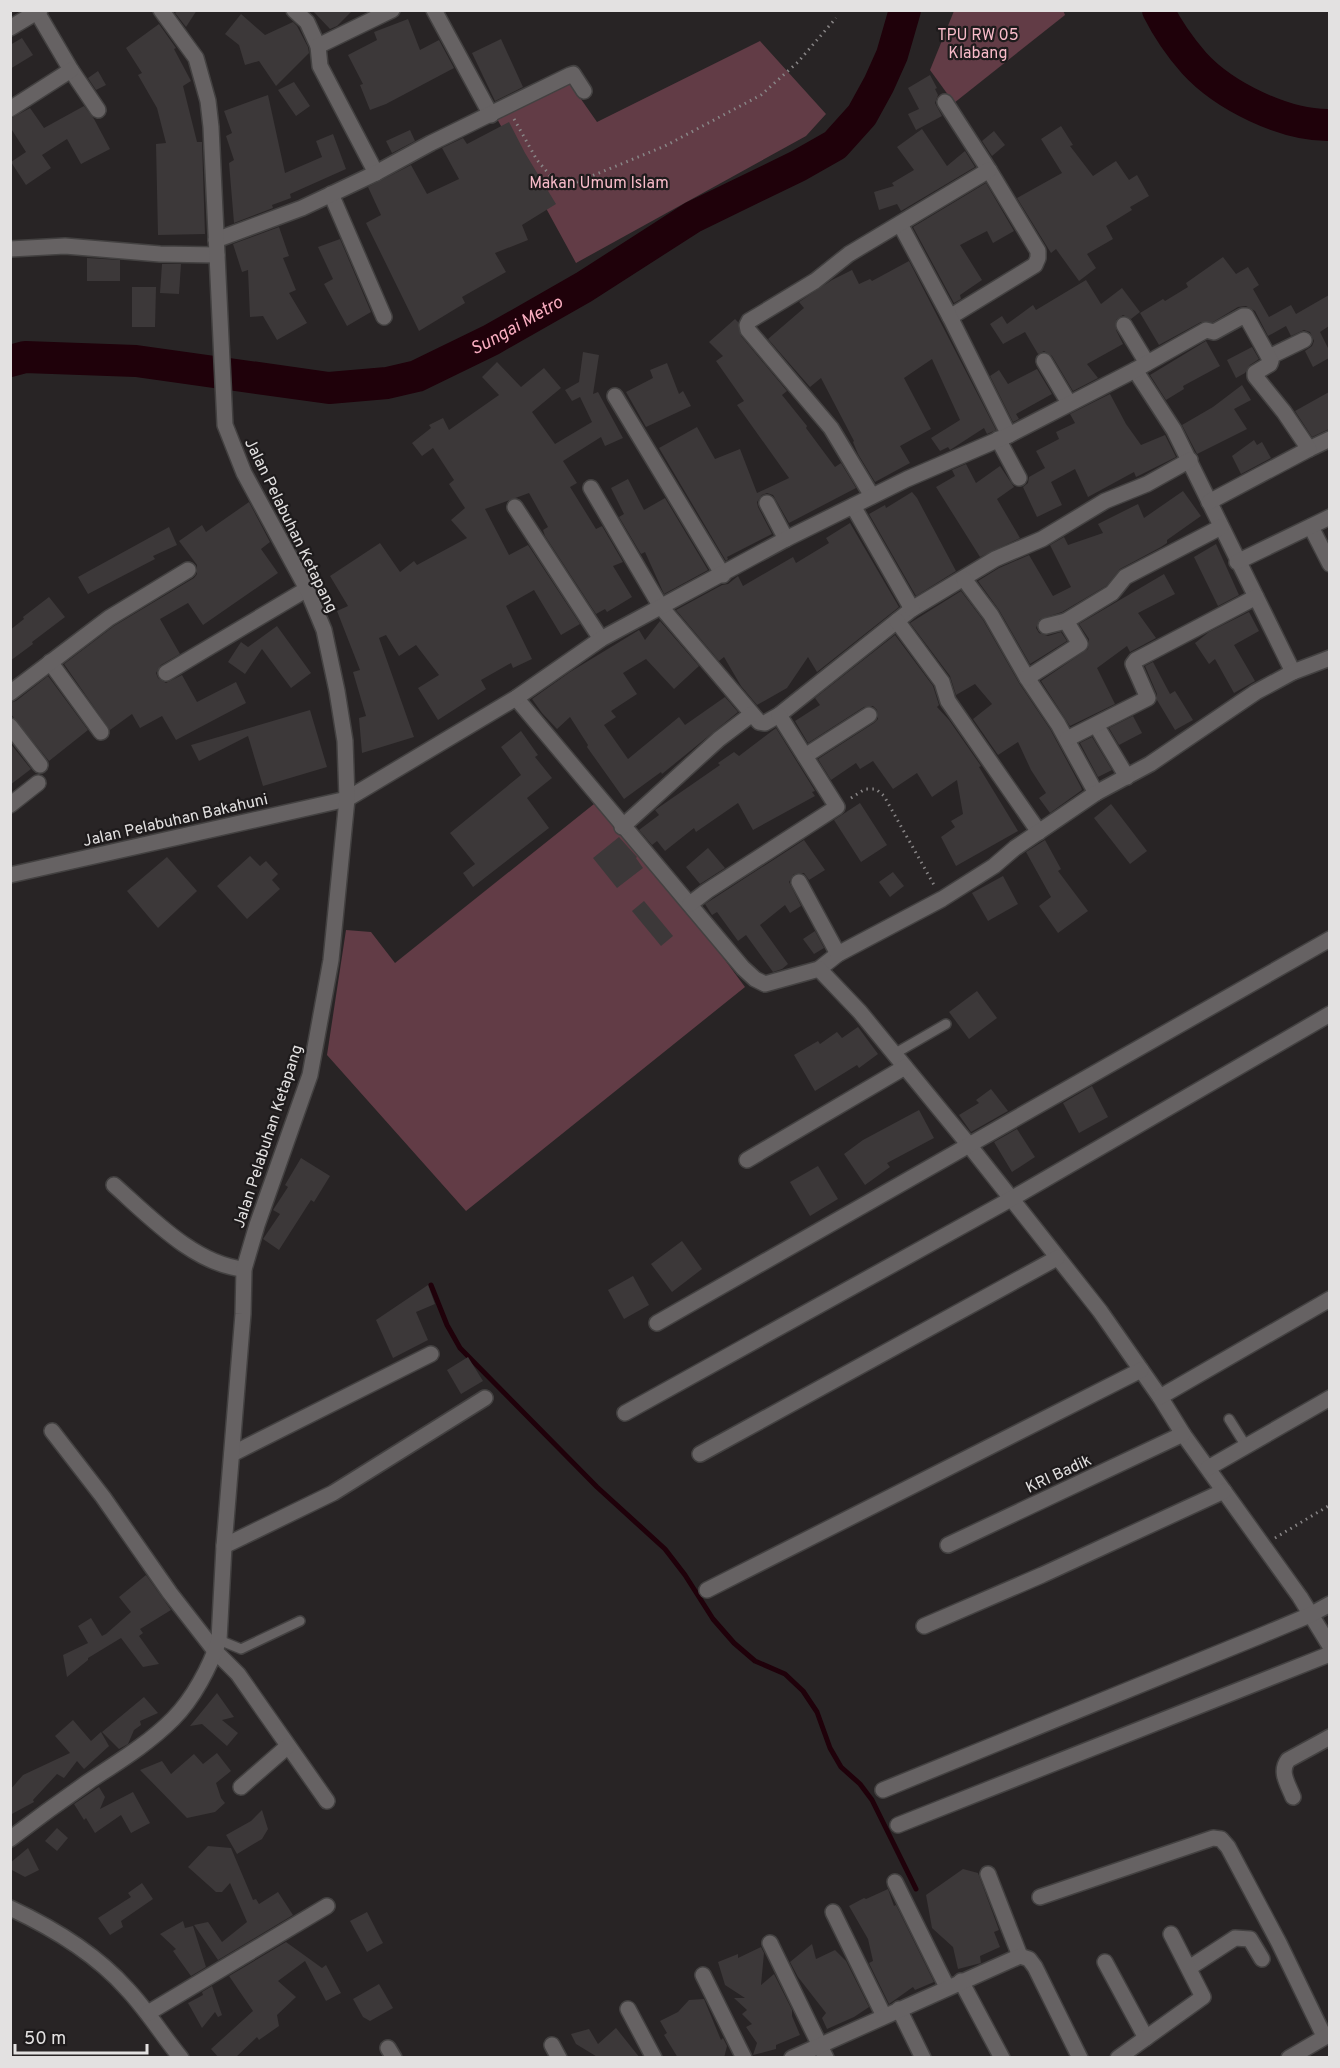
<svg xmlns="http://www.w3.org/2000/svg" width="1340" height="2068" font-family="Overpass,sans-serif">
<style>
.green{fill:#623c46}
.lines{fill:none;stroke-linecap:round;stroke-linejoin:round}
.stream{stroke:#1f010a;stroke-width:5}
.river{stroke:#1f010a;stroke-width:32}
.building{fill:#3c3839}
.service-casing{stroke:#434141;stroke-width:12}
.minor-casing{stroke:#434141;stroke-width:18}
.path{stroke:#888586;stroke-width:3;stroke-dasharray:1.5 4.5;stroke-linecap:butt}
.service{stroke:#666263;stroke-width:9}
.minor{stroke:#666263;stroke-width:15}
.labels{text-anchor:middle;stroke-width:4.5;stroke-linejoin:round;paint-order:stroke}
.park-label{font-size:16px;fill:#f8bbc9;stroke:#1e1b1c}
.street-label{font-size:16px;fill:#e3e1e1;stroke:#1e1b1c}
.water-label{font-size:18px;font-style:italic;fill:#f8acbf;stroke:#1e1b1c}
</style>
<rect width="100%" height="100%" fill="#282425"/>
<g class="green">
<polygon points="1063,10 1065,15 954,103 930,70 954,11"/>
<polygon points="760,41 826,114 806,136 576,263 495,115 569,82 597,122"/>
<polygon points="594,804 702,929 745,987 466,1211 327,1055 346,930 371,932 395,963"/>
</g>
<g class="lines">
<polyline class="stream" points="431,1285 447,1325 460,1348 597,1487 665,1549 685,1575 713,1619 734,1643 755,1661 785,1674 803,1691 817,1712 830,1748 841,1767 860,1784 872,1800 916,1889"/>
<g class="river">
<path d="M1158 10C1168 30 1180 47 1194 63 1224 96 1285 126 1330 125"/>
<path id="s1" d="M10 361 25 357 136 361 329 388 387 383 417 376 491 340 584 287 693 217 798 166 835 145 862 115 879 84 892 55 905 10"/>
</g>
</g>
<g class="building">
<polygon points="179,10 197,10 186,27 175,13"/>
<polygon points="312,10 353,10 337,26 330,29"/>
<polygon points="241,14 265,35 293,22 297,26 308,47 309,53 276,86 259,61 245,65 239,45 225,34"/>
<polygon points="408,19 420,50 439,40 454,68 386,104 370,110 360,85 363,84 348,55 377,40 374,32"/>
<polygon points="159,24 176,48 174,49 191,81 183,86 197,142 202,142 205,234 158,235 156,144 166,143 157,108 138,75 142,73 126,48"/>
<polygon points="22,38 33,55 10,69 10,45"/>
<polygon points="501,39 523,87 495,101 472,53"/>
<polygon points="98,71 106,85 96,90 88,78"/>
<polygon points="930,75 937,88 935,89 938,95 935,103 942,116 916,130 908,114 919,109 908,88"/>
<polygon points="294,82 310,106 296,116 278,90"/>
<polygon points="268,95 285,173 322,157 316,141 333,134 346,169 290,194 291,198 272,205 273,208 234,223 229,163 234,160 226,136 232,133 224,111"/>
<polygon points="84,106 94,119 110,149 81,164 67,139 42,155 51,168 26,185 11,162 26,152 10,127 10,119 30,108 44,128"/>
<polygon points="509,122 525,153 556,204 522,225 528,240 495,253 506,272 462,297 465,303 419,331 366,223 381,215 368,187 411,165 427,194 459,179 442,148 463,138 467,144"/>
<polygon points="1061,126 1073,145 1070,146 1093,176 1116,161 1129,180 1137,175 1149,196 1130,207 1132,210 1106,226 1113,239 1087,254 1096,268 1079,281 1056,249 1051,253 1017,198 1062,173 1041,139"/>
<polygon points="922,129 947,166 965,151 975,167 901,211 897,204 879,210 874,192 894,186 892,183 914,170 897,147"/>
<polygon points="410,130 415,141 392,153 386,141"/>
<polygon points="994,131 1005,145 992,156 982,141"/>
<polygon points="986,183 1014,231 993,243 987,231 960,245 982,280 960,295 961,299 954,303 913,227"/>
<polygon points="279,227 289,256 283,258 296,290 289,293 307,323 277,340 263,316 250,317 248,270 242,272 233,244"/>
<polygon points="340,239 371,312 347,326 324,284 333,279 318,247"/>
<polygon points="1223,257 1236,274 1248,267 1259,285 1253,289 1269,317 1291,305 1296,314 1329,295 1329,326 1320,332 1329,350 1329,358 1313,367 1305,351 1312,346 1314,341 1310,332 1304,330 1291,336 1286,326 1268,336 1255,311 1246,306 1238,307 1213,322 1201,322 1159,345 1140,313 1163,299 1165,301 1188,287 1186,283"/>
<polygon points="87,258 120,260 120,281 87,281"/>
<polygon points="909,261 996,430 987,434 984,428 950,450 948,447 940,451 931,438 960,420 932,359 904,378 931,429 900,446 910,463 875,482 858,454 853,442 854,441 821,378 810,387 768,339 804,308 799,302 832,280 852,270 859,284 870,279 872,281"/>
<polygon points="162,264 181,264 179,294 160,293"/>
<polygon points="1086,280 1101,304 1122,288 1140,312 1131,319 1123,315 1116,320 1116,330 1123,344 1087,364 1098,378 1073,391 1052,356 1044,351 1038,354 1025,332 1003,344 990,324 1002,316 1007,324 1033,305 1036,310"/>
<polygon points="132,287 156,287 155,327 132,327"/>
<polygon points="735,319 738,322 741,336 787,391 782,395 807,426 806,428 835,467 841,463 856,488 789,523 773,495 767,493 762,495 757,502 758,507 772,534 727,557 728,559 726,561 659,448 697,427 715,459 740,449 757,493 789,478 737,405 744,401 716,361 723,356 709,342"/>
<polygon points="1206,341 1220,366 1183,386 1184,389 1166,400 1150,375"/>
<polygon points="1252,347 1259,359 1250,365 1245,373 1236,378 1227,360"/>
<polygon points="583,352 599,355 593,394 598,392 623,438 605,446 601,437 563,461 577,483 570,487 596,529 602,526 623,562 613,566 632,597 607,612 605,609 596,614 545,536 543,530 548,527 529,493 485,509 509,555 528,545 580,624 561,635 534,590 506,606 532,659 513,668 511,663 481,680 486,689 438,720 418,688 439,675 416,645 399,656 386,635 379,638 414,737 362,753 359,718 366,716 353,672 360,670 337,611 348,606 330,576 380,543 400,572 414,561 417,565 467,538 451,520 465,508 449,484 454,480 433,448 422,456 412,443 431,428 429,425 443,418 449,430 499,395 482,377 497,362 521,387 544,368 561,388 532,412 555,444 592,422 580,397 572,401 565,390 579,382"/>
<polygon points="667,363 679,394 683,391 691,406 646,427 626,392 653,378 650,370"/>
<polygon points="1037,369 1052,394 1016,414 1019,419 1013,422 990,376 999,370 1008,384"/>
<polygon points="1242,385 1251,400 1234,409 1247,429 1197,454 1182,425 1213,407"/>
<polygon points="1329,392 1329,429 1312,437 1295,411"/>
<polygon points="1110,394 1126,424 1141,445 1165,435 1176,457 1136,477 1134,472 1088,497 1075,469 1051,482 1062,505 1037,517 1023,487 1028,483 1029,477 1045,468 1036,451 1059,439 1056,432 1075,423 1070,414"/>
<polygon points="1254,440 1257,445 1262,442 1271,458 1241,474 1232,456"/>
<polygon points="966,464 976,483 1000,466 1014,487 997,499 1020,538 980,557 936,487 955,476 952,470"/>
<polygon points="628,479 644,510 665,498 708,570 664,594 645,552 641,554 619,517 624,514 611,488"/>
<polygon points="1183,491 1201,516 1167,540 1167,543 1161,547 1120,569 1106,586 1062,612 1040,619 1036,628 1039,633 1048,636 1061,632 1067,641 1030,664 999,610 978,581 999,568 1029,555 1053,596 1071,587 1050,545 1064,537 1068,545 1103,533 1098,524 1138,504 1144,518"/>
<polygon points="912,492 917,498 956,571 916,596 869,514 885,505 886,508"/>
<polygon points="249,502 270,542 261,549 278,573 203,625 188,603 160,619 180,654 161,665 156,673 158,678 166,683 182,675 197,702 236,682 246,703 176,740 162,716 140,728 132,714 110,730 64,664 114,626 194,578 197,574 197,565 179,541 202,525 206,532"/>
<polygon points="850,523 899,607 817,672 808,657 787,688 757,705 741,686 724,657 719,661 676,610 722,585 728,584 738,576 743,586 793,557 796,563 829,543 826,538"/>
<polygon points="169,527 177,545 153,556 155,559 88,594 78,577"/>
<polygon points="1216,544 1239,595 1218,606 1194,557"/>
<polygon points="1164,574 1175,594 1138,613 1156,638 1130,652 1127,646 1097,668 1115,704 1070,726 1041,681 1088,649 1089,639 1079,624"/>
<polygon points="961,591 983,620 1019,683 1050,729 1081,787 1082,790 1050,813 1039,798 1046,793 1031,770 1018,742 998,755 973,719 992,704 975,684 956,695 950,676 910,623"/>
<polygon points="49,597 65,617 32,642 33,644 10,661 10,630 24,619 23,617"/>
<polygon points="1249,612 1259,631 1234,645 1255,681 1234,693 1215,659 1209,664 1195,643 1209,632"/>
<polygon points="660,621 699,666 674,689 646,659 623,673 637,694 611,711 616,717 604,725 628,759 679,717 685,725 725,697 738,712 662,774 661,772 624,799 587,747 588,745 570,717 557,729 542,713 532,699 570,672 639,630 645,640"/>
<polygon points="277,626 311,673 291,688 262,649 245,674 228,662 241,642 248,647"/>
<polygon points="895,635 933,686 939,705 937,707 949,720 981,766 979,767 1018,831 956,866 941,837 955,827 951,821 963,814 957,780 932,797 917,773 893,789 873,761 860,769 856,763 831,780 818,759 874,723 878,719 877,710 873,706 864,707 808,743 795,721 820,705 815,698"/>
<polygon points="1153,662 1170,694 1175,691 1193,720 1175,730 1157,700 1157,694 1145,666"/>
<polygon points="48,676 88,730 49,761 10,713 10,703 16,701"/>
<polygon points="310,710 327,767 263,786 248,736 199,761 191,745"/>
<polygon points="1133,716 1142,733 1119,745 1109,728"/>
<polygon points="776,728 815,791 812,792 815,796 753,830 738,803 696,832 694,828 665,851 657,841 652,845 639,830 659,815 655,810 720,765 718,763 734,752 739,756"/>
<polygon points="521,731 538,755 535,757 552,778 527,798 549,828 473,887 463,873 475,864 450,833 521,775 501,747"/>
<polygon points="1092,737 1112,770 1098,777 1080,743"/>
<polygon points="10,743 31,769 10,785"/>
<polygon points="860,803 887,845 861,862 834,820"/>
<polygon points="1111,804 1147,851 1130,864 1094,818"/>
<polygon points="619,837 637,857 636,858 643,868 617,888 593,858"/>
<polygon points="804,840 825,870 809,880 804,873 794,874 789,882 801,906 790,913 785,905 760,925 788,964 782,969 773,972 746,935 738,941 717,912 712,915 705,904"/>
<polygon points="1045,840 1061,869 1058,871 1088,911 1058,933 1039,906 1051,897 1026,852"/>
<polygon points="708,848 725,868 700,884 686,867"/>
<polygon points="250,856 260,866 266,861 278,874 272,880 280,889 247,919 217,886"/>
<polygon points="167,857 197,891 158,928 127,891"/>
<polygon points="893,872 904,886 890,897 879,882"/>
<polygon points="1003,876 1018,904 988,921 972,893"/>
<polygon points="644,901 673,936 661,946 632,911"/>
<polygon points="815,931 824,948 814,954 803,939"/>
<polygon points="977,991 997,1018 969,1039 949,1012"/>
<polygon points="858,1027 878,1054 859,1068 857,1065 815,1091 794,1055 818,1041 820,1044 837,1032 842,1038"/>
<polygon points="1092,1086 1108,1117 1079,1133 1063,1103"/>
<polygon points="991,1089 1008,1111 971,1132 959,1115 979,1103 976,1100"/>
<polygon points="919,1110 934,1138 887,1163 890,1167 865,1185 844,1154 863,1140"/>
<polygon points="1017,1129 1035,1157 1012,1172 994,1142"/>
<polygon points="301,1158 330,1176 314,1202 311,1200 279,1250 263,1239 280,1214 273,1210 288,1187 285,1185"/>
<polygon points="818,1166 838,1199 810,1216 790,1182"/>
<polygon points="682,1241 702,1269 672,1292 651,1264"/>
<polygon points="633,1276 649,1305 624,1319 608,1290"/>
<polygon points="428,1285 435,1304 416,1312 428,1340 393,1358 376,1320"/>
<polygon points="468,1357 483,1381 461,1394 447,1370"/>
<polygon points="146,1575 171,1610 140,1629 143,1633 139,1636 159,1664 143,1667 121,1638 88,1658 88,1660 67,1677 63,1655 88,1643 78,1626 91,1618 102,1636 106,1634 131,1612 119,1597"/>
<polygon points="217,1693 234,1717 222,1720 238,1733 227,1746 202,1724 190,1726"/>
<polygon points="144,1697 158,1713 140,1721 141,1725 134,1730 128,1744 119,1749 102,1732"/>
<polygon points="73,1720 91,1741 101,1732 109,1746 84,1769 77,1761 64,1778 57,1774 33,1800 34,1802 10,1815 10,1790 23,1775 70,1753 55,1736"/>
<polygon points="217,1753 231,1771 216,1783 221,1798 225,1803 215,1812 187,1818 140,1770 162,1761 171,1774 194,1754 203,1764"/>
<polygon points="99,1787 105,1797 100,1809 133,1792 150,1823 131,1833 121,1815 95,1833 86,1818 84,1820 74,1804"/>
<polygon points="262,1810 268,1829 262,1839 237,1854 226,1835 251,1821"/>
<polygon points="57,1828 68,1838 57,1851 45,1841"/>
<polygon points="208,1846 231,1848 253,1900 256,1899 259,1904 278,1892 293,1915 218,1960 194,1925 208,1922 222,1942 247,1922 230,1883 222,1892 216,1892 188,1867"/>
<polygon points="28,1848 39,1870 25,1877 10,1869 10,1863"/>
<polygon points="963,1869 978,1873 999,1930 994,1932 1000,1947 980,1956 981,1963 958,1969 953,1947 932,1928 926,1895"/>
<polygon points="142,1883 153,1899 121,1921 123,1927 110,1935 98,1918 131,1897 128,1893"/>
<polygon points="888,1889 894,1906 896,1905 934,1982 915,1990 913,1987 889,2004 869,1963 873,1961 868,1939 849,1906 864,1898 866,1899"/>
<polygon points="367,1912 383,1943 367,1952 350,1921"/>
<polygon points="183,1921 185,1928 193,1926 206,1967 191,1976 173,1951 176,1949 160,1934"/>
<polygon points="286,1942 322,1968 326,1965 341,1993 326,2001 305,1961 278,1981 296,1997 277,2015 279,2026 259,2040 257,2037 235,2058 219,2058 211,2049 253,2011 229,1976"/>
<polygon points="812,1944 816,1959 835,1950 846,1961 869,2007 854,2017 827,2029 822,2018 826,2013 798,1977 790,1962"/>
<polygon points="761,1947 764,1953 761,1985 774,1974 792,2010 792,2016 800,2035 776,2045 776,2049 753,2055 757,2043 746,2027 752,2024 742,2014 747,2010 734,1998 745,1998 725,1985 718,1962 738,1954 738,1958"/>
<polygon points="379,1984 393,2008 370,2021 363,2017 353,1999"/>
<polygon points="212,1986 222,2015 218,2017 215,2012 202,2028 188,2003 203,1995 202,1992"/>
<polygon points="704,1999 721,2040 723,2038 727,2046 724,2058 678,2058 664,2035 667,2033 660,2021 678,2012 689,2000"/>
<polygon points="616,2028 640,2058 614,2058 612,2056 599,2058 576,2044 571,2034 589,2029 598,2044"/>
</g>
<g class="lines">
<defs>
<g id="service">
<polyline points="894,1054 946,1024"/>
<polyline points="1229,1419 1246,1446"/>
<polyline points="219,1640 241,1649 300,1621"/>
</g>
<g id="minor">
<polyline points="294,10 307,22 318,46"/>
<polyline points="434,10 491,115"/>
<polyline points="37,12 71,70 98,110"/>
<polyline points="10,28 40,10"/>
<polyline points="945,102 989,170 1038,251 1038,258 1035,265 950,317"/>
<polyline points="10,109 71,70"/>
<polyline points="376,173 320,66 318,46 392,10"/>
<polyline points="331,194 384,317"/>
<polyline points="900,224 950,317 1009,435"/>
<polyline points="216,240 302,208 376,173 431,143 570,75 573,74 584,91"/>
<polyline points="10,249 65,246 160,254 217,255"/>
<polyline points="1124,325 1147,363"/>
<polyline points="1269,357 1304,340"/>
<polyline points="1044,361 1069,403"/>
<polyline points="1135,370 1174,430 1293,672"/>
<polyline points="615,396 723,575"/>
<polyline points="998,439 1019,478"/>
<polyline points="1309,449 1330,439"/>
<polyline points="591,488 661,607 759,722 765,723 779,715 912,609 995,559 1042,539 1105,501 1147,484 1190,460"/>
<polyline points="872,496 831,428 748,330 747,325 749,321 815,281 849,254 989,170"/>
<polyline points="767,503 786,539"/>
<polyline points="853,506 912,609"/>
<polyline points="515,507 601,639"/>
<polyline points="1311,527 1330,564"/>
<polyline points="1237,562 1330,517"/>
<polyline points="964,579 991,615 1027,678 1058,724 1096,793"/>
<polyline points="897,621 942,682 948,701 1039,832"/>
<polyline points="1046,626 1066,621"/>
<polyline points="50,662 101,732"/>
<polyline points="166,673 307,589"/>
<polyline points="1027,678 1080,644 1066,621 1112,593 1125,577 1221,527"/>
<polyline points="10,693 109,618 188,570"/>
<polyline points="516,698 743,968 755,979 765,984 819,969 838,954 942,899 994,866 1015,848 1096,793 1150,764 1256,692 1293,672 1330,658"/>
<polyline points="1096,725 1127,777"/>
<polyline points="10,726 40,765"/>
<polyline points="1067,739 1148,698 1133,664 1136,660 1256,597"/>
<polyline points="805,756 869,715"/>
<polyline points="10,805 38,783"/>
<polyline points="622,827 719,739 752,714"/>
<polyline points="10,875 347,799 516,698 601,639 786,539 907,479 1009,435 1135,370 1206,330 1214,332 1243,316 1246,316 1271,361 1270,364 1255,373 1255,376 1284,412 1309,449 1209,502"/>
<polyline points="799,882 838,954"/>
<polyline points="690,904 707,891 837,807 779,715"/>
<polyline points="819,969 860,1012 969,1145 1100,1311 1160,1397 1183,1434 1300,1597 1330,1646"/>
<polyline points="747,1160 905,1067"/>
<path d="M114 1185C149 1216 195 1265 244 1269"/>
<polyline points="657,1323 1330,939"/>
<polyline points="1160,1397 1330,1299"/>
<polyline points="625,1413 1011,1199 1330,1014"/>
<polyline points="52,1431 103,1497 170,1593 215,1651 238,1674 327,1801"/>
<polyline points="232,1454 431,1354"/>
<polyline points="700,1454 1057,1258"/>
<polyline points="1208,1468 1330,1398"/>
<polyline points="948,1545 1183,1434"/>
<polyline points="224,1546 333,1493 485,1398"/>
<polyline points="707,1590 1141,1370"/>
<polyline points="924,1626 1042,1575 1224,1491"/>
<polyline points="241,1787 288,1746"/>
<polyline points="883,1790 1260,1636 1310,1615 1330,1604"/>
<path d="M1293 1797C1288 1784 1279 1772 1288 1760L1330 1737"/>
<polyline points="898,1825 1330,1654"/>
<path d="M10 1839C36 1819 62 1800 88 1782 118 1762 148 1744 173 1719 193 1699 210 1667 219 1640L224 1546 243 1314 244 1269 257 1225 310 1075 331 960 347 799 345 741 337 691 324 630 307 589 244 473 225 425 211 127 208 101 196 58 161 10"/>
<polyline points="988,1874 1020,1956"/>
<polyline points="895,1882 947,1987"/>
<polyline points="1040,1897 1213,1838 1221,1839 1228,1847 1279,1943 1324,2036"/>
<path d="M10 1908C53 1928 95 1953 127 1989 147 2010 162 2035 181 2058"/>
<polyline points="833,1912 884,2016"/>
<polyline points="770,1943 826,2058"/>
<polyline points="1105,1962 1146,2038"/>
<polyline points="1189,1968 1235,1938 1250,1939 1262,1959"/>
<polyline points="703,1975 744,2058"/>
<polyline points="961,1981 1002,2058"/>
<polyline points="628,2009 654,2058"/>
<polyline points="899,2009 923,2058"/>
<polyline points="148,2013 327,1906"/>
<polyline points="552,2045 559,2058"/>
<polyline points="388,2048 394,2058"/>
<polyline points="792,2058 1020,1956 1029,1959 1035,1967 1080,2058"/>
<polyline points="1118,2058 1203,1997 1171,1934"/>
<polyline points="1289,2058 1330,2034"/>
</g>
</defs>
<use href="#service" class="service-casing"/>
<use href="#minor" class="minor-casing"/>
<g class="path">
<polyline points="514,119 537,160 555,181 577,182 665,146 761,95 798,62 836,18"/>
<polyline points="851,798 865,789 876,789 884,796 934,885"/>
<polyline points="1275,1538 1330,1505"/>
</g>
<use href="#service" class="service"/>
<use href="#minor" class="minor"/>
</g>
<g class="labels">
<g class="park-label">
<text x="978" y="40">TPU RW 05<tspan x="978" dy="18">Klabang</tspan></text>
<text x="599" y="188">Makan Umum Islam</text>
</g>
<g class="street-label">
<text transform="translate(292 525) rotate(64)" y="6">Jalan Pelabuhan Ketapang</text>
<text transform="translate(175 819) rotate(-13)" y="6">Jalan Pelabuhan Bakahuni</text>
<text transform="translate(267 1136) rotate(-72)" y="6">Jalan Pelabuhan Ketapang</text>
<text transform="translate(1058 1473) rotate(-25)" y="6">KRI Badik</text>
</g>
<g class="water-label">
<text dy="6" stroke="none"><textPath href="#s1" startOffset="522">Sungai Metro</textPath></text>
</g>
</g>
<rect width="1340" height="2068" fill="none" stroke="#e3e1e1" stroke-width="24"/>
<path d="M15 2044v9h132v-9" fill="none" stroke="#e3e1e1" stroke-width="3"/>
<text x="24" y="2044" font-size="18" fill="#e3e1e1" stroke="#1e1b1c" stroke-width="4.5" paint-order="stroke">50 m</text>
</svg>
